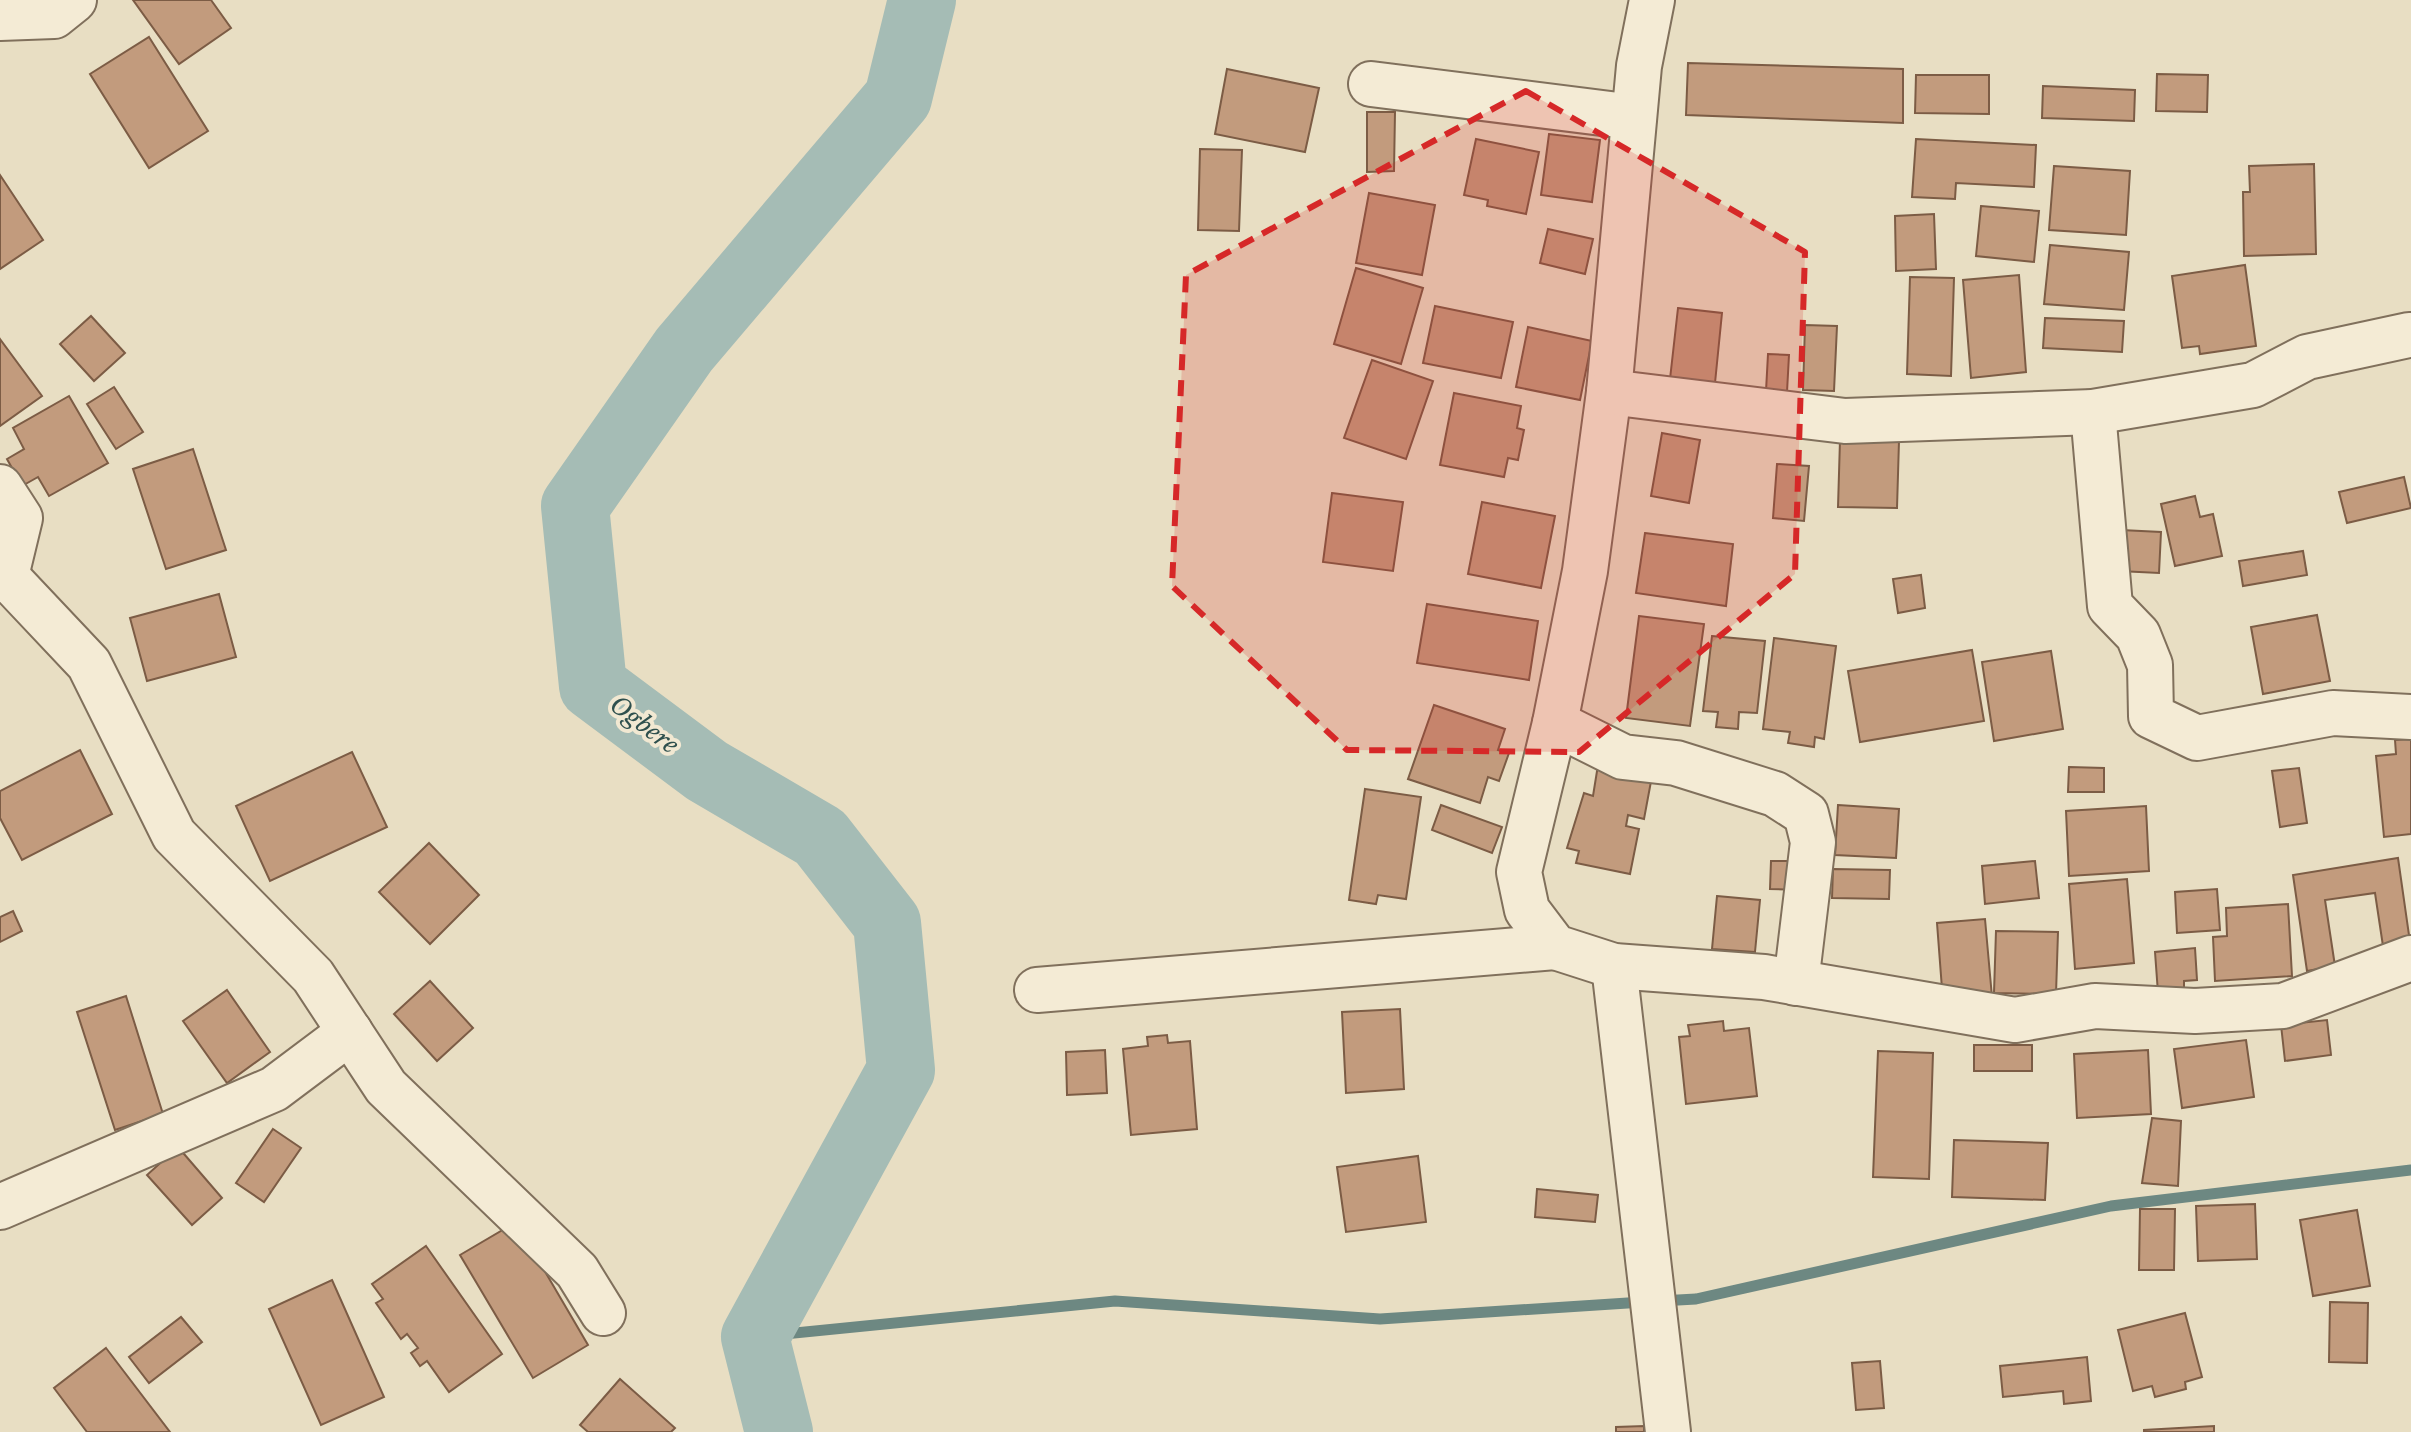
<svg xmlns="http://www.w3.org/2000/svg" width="2411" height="1432" font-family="'Libre Baskerville',serif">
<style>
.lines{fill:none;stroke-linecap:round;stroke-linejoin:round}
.stream{stroke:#6d8882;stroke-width:11}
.river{stroke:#a5bcb5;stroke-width:68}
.building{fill:#c29b7d;stroke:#7c5c45;stroke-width:2}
.minor-casing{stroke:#80705c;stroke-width:48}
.minor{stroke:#f4ebd5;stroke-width:44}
.marked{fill:#d62828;fill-opacity:0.2;stroke:#d62828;stroke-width:6;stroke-dasharray:16 10;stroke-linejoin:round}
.labels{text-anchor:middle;stroke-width:8;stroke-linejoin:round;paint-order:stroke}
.water-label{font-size:24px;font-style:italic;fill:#2f504e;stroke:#f1e8d2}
</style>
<rect width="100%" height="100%" fill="#e8dec3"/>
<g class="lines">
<g class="stream">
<polyline points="1660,1301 1696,1299 2111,1206 2411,1170"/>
<polyline points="755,1337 1115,1301 1380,1319 1643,1302"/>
</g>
<polyline class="river" points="779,1432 755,1337 901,1070 887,923 820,837 707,771 593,686 575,506 684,350 898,98 922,0"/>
</g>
<g class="building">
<polygon points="133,0 211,0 231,28 179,64"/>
<polygon points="149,37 208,131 149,168 90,74"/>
<polygon points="1688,63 1903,69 1903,123 1686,115"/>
<polygon points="1227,69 1319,88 1305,152 1215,134"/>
<polygon points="2157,74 2208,75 2207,112 2156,111"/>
<polygon points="1916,75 1989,75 1989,114 1915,113"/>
<polygon points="2043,86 2135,90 2134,121 2042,118"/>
<polygon points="1367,112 1395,112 1394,171 1367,172"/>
<polygon points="1549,134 1600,140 1592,202 1541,195"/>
<polygon points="1476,139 1539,152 1526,214 1487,206 1488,200 1464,195"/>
<polygon points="1916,139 2036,145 2034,187 1956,183 1955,199 1912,197"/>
<polygon points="1200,149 1242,150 1239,231 1198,230"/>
<polygon points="2314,164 2316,254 2244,256 2243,192 2250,192 2249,166"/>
<polygon points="2054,166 2130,171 2126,235 2049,230"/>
<polygon points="0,175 43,240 0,269"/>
<polygon points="1369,193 1435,205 1422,275 1356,263"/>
<polygon points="1981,206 2039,211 2034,262 1976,256"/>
<polygon points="1934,214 1936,269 1896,271 1895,216"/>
<polygon points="1548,229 1593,239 1585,274 1540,263"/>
<polygon points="2050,245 2129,252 2124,310 2044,304"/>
<polygon points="2245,265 2256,346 2200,354 2199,346 2182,348 2172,276"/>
<polygon points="1356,268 1423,288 1401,364 1334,344"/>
<polygon points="2019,275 2026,372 1971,378 1963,280"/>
<polygon points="1910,277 1954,278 1951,376 1907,374"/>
<polygon points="1435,306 1513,322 1501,378 1423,363"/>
<polygon points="1678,308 1722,313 1714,393 1669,388"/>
<polygon points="91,316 125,353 94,381 60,344"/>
<polygon points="2045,318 2124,321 2122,352 2043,348"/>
<polygon points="1805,325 1837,326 1834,391 1803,390"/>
<polygon points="1528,327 1592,341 1580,400 1516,387"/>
<polygon points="0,339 42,396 0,426"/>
<polygon points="1768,354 1789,355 1787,392 1766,391"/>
<polygon points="1372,360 1433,381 1406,459 1344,438"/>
<polygon points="114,387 143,432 116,449 87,404"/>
<polygon points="1454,393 1521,406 1517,428 1524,430 1518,460 1508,458 1504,477 1440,465"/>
<polygon points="69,396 108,463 49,496 38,477 22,486 7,459 24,449 13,428"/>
<polygon points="1662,433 1700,440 1689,503 1651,496"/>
<polygon points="1840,440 1899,441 1897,508 1838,507"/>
<polygon points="193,449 226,550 166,569 133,469"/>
<polygon points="1777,464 1809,466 1804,521 1773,518"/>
<polygon points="2404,477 2411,508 2347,523 2339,492"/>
<polygon points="1332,493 1403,502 1393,571 1323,562"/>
<polygon points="2195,496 2200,517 2213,514 2222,556 2175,566 2161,504"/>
<polygon points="1482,502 1555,516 1541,588 1468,574"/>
<polygon points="2121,530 2161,532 2159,573 2119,571"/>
<polygon points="1645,533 1733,544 1726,606 1636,593"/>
<polygon points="2303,551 2307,575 2243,586 2239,561"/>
<polygon points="1921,575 1925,608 1898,613 1893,579"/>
<polygon points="219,594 236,657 147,681 130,618"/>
<polygon points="1427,604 1538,621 1529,680 1417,663"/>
<polygon points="2317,615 2330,681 2263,694 2251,627"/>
<polygon points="1639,616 1704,624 1690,726 1626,718"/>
<polygon points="1712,636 1765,641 1757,713 1739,712 1738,729 1716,727 1718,712 1703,711"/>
<polygon points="1774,638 1836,646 1824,739 1815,737 1814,747 1788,743 1790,732 1763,729"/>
<polygon points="1972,650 1984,721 1860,742 1848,671"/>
<polygon points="2051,651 2063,729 1994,741 1982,662"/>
<polygon points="1434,705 1505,729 1498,750 1509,753 1499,781 1488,777 1480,803 1408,779"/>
<polygon points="2411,739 2411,834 2384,837 2376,756 2396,754 2395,740"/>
<polygon points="80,750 112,814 22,860 0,818 0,791"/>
<polygon points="352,752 387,827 270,881 236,806"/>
<polygon points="1598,765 1652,776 1644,819 1628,815 1626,826 1639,829 1630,874 1576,863 1579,851 1567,848 1584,793 1593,796"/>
<polygon points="2069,767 2104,768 2104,792 2068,792"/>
<polygon points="2299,768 2307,823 2280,827 2272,771"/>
<polygon points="1365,789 1421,797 1406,899 1378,895 1376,904 1349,900"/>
<polygon points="1441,805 1502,827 1492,853 1432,830"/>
<polygon points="1838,805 1899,809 1896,858 1835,855"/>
<polygon points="2146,806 2149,871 2069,876 2066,811"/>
<polygon points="429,843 479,895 430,944 379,892"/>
<polygon points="2398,858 2410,942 2383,946 2375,893 2325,900 2335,966 2307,971 2293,875"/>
<polygon points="1771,861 1801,861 1800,890 1770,889"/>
<polygon points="2035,861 2039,898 1985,904 1982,866"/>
<polygon points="1833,869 1890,870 1889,899 1832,898"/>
<polygon points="2127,879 2134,963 2075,969 2069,884"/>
<polygon points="2217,889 2220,930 2177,933 2175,892"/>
<polygon points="1717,896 1760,900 1755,952 1712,949"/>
<polygon points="2288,904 2292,976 2215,981 2213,937 2227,936 2226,908"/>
<polygon points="13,911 22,931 0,942 0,917"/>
<polygon points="1985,919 1992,997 1943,1002 1937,923"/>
<polygon points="1996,931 2058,932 2056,994 1994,993"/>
<polygon points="2195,948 2197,980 2184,981 2184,991 2158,993 2155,952"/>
<polygon points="430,981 473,1028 437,1061 394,1014"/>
<polygon points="227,990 270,1052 227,1083 183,1021"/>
<polygon points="126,996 163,1114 115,1130 77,1012"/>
<polygon points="1400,1009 1404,1089 1346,1093 1342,1012"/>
<polygon points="2327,1020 2331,1055 2285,1061 2281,1025"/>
<polygon points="1723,1021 1724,1031 1749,1028 1757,1096 1686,1104 1679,1037 1690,1036 1688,1025"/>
<polygon points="1167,1035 1168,1043 1190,1041 1197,1129 1131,1135 1123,1049 1148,1046 1147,1037"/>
<polygon points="2246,1040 2254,1097 2182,1108 2174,1049"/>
<rect x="1974" y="1045" width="58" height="26"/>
<polygon points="1105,1050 1107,1093 1067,1095 1066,1052"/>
<polygon points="2148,1050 2151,1114 2077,1118 2074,1054"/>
<polygon points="1878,1051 1933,1053 1929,1179 1873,1177"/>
<polygon points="2152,1118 2181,1121 2178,1186 2142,1183"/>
<polygon points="273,1129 301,1148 264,1202 236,1183"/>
<polygon points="1954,1140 2048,1143 2045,1200 1952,1197"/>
<polygon points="178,1147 222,1198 192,1225 147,1175"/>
<polygon points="1418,1156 1426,1222 1346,1232 1337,1167"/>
<polygon points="1537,1189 1598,1195 1595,1222 1535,1217"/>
<polygon points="2255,1204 2257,1259 2198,1261 2196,1206"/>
<polygon points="2140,1209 2175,1209 2174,1270 2139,1270"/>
<polygon points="2357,1210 2370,1286 2313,1296 2300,1220"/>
<polygon points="516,1222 588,1345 533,1378 460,1255"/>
<polygon points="426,1246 502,1354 449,1392 427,1361 420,1366 411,1353 418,1348 407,1334 401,1339 376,1303 383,1299 372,1284"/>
<polygon points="332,1280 384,1397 321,1425 269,1309"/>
<polygon points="2330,1302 2368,1303 2367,1363 2329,1362"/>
<polygon points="2185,1313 2202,1377 2185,1382 2186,1389 2155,1397 2152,1386 2133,1391 2118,1330"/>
<polygon points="181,1317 202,1342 149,1383 129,1357"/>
<polygon points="106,1348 170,1432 87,1432 54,1388"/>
<polygon points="2087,1357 2091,1401 2064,1404 2063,1391 2003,1397 2000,1366"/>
<polygon points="1880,1361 1884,1408 1856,1410 1852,1363"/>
<polygon points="620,1379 675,1428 671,1432 588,1432 580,1425"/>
<polygon points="1644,1426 1644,1432 1616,1432 1616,1427"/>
<polygon points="2214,1426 2214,1432 2144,1432 2144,1430"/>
</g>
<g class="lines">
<defs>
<g id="minor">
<polyline points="1652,0 1639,66 1609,392 1585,571 1555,723 1519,872 1527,910 1555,947 1614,966 1764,977 2015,1020 2095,1006 2195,1011 2283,1006 2411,958"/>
<polyline points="0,18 54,16 74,0"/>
<polyline points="1371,84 1634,117"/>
<polyline points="1609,392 1845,421 2093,412 2253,385 2307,357 2409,335"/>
<polyline points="2093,412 2110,606 2138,635 2150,665 2151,716 2197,738 2333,713 2411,717"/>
<polyline points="0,487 20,518 6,576 0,579"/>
<polyline points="6,576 89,664 174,835 313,976 386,1087 577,1271 603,1313"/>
<polyline points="1555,723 1623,757 1676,763 1775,794 1806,814 1813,842 1796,983"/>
<polyline points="1614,966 1668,1432"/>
<polyline points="1037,990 1555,947"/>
<polyline points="0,1207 274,1089 350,1032"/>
</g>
</defs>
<use href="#minor" class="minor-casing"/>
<use href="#minor" class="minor"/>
</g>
<path class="marked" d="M1526 91 1805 252 1795 574 1579 752 1347 750 1172 586 1186 275Z"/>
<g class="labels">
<g class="water-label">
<text transform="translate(644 725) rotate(37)" y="8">Ogbere</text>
</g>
</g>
</svg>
